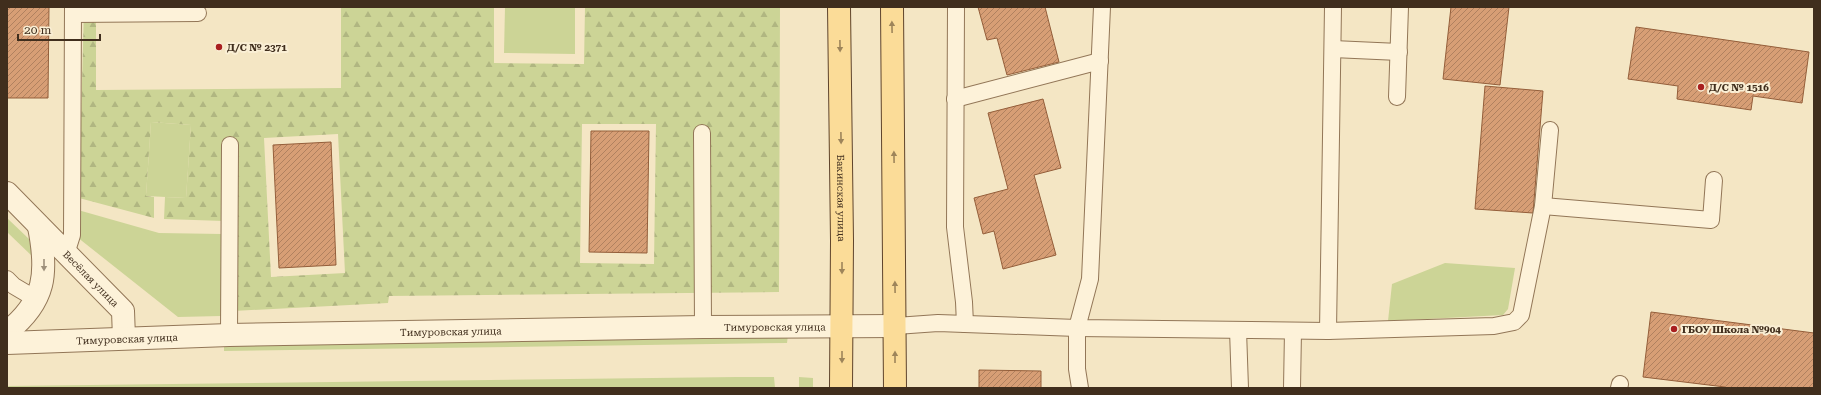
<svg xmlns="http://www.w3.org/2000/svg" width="1821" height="395" font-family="'Roboto Serif',serif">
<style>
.green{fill:#ccd496}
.forest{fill:url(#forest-firs);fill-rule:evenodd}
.building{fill:url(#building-hatch);stroke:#945e3a}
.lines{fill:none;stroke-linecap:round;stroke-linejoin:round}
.service-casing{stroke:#927657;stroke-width:18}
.minor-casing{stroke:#927657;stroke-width:24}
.primary-casing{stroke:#5f442c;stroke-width:24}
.service{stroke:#fdf2d9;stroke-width:16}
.minor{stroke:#fdf2d9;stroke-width:22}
.primary{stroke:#fbdc98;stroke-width:22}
.oneway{fill:#9e855a}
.oneway2{fill:#9e907b}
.poi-dot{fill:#a91f1f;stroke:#faefd5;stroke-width:1.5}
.labels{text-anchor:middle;stroke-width:4;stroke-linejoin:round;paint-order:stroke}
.poi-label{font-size:10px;font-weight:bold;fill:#402e1d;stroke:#faefd5;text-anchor:start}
.street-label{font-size:10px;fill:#402e1d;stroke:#faefd5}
</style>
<defs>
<pattern id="forest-firs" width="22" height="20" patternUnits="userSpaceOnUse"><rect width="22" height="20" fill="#ccd496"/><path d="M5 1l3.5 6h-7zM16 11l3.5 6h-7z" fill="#b0b681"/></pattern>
<pattern id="building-hatch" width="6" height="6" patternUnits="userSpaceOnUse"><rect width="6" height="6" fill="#d79e75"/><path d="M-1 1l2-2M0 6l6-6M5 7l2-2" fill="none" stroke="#b0815f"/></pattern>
</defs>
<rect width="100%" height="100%" fill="#f4e6c4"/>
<g class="green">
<polygon points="505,7 575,7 575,54 504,53"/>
<polygon points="151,122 191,125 186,198 146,196"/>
<polygon points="78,210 159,233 222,234 221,316 178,317 77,237"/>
<polygon points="7,218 29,239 33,257 7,232"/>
<polygon points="1445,263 1515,268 1508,309 1503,315 1388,321 1392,284"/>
<polygon points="788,335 787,343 224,351 224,343"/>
<polygon points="736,377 774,377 775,388 7,388 7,386"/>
<polygon points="799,377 813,378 813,388 799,388"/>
</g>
<path class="forest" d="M84 7H96V90L341 88V7H494V63L584 64 585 7H780L779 292 389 296 388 303 233 311 236 138H225L224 221 164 219 165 197 186 198 191 125 151 122 146 196 154 197V218L79 198ZM582 124H656L654 264 580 263ZM338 134 345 273 271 277 264 138Z"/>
<g class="building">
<polygon points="7,7 49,7 48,98 7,98"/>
<polygon points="978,7 1045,7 1059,62 1007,75 997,38 987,40"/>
<polygon points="1451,7 1509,7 1500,85 1443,79"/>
<polygon points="1636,27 1809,52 1802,103 1753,96 1751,110 1677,99 1678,86 1628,79"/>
<polygon points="1485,86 1543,91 1533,213 1475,209"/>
<polygon points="1043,99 1061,168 1034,175 1056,255 1003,269 994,231 983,234 974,198 1008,189 988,113"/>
<polygon points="591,131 649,131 647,253 589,252"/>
<polygon points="331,142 336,265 279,268 273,145"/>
<polygon points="1651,312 1814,333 1814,388 1724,388 1725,387 1643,377"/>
<polygon points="979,370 1041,371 1041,388 979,388"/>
</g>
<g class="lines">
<defs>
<g id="service">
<polyline points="956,7 955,227 964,302 965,324"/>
<polyline points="1102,7 1090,279 1077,328 1328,331 1494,326 1514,322 1521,315 1543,206 1550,130"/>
<polyline points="73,14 198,13"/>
<polyline points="1333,49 1399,52"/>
<polyline points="1397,97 1400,7"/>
<polyline points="955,99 1100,61"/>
<polyline points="702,133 703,327"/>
<polyline points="1543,206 1711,220 1714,180"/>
<polyline points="66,254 72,235 73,7"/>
<polyline points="7,279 14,286 36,299"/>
<polyline points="896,326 938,323 1077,328 1077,369 1080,388"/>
<polyline points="1238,330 1240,388"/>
<polyline points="1328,331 1333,7"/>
<polyline points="229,335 230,145"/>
<polyline points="1292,388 1293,331"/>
<polyline points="1619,388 1620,384"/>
</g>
<g id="minor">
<path id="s1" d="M7 193 123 311 124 338"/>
<path d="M7 332C46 301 48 273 39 227"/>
<path id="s2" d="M7 343 229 335 703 327 896 326"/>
</g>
<g id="primary">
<path id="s3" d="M839 7 842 241 841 388"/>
<polyline points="892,7 895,388"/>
</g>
</defs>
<use href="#service" class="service-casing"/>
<use href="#minor" class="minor-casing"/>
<use href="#primary" class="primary-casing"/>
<use href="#service" class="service"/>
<use href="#minor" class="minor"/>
<use href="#primary" class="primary"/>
</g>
<defs><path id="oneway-solid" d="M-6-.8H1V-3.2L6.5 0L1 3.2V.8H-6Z"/></defs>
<g class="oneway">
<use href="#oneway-solid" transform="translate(892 27) rotate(-91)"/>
<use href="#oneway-solid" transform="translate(840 46) rotate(89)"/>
<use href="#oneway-solid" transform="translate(841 138) rotate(89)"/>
<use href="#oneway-solid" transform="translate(894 157) rotate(-91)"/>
<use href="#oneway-solid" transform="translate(842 268) rotate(90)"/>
<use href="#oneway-solid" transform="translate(895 287) rotate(-91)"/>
<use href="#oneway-solid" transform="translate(842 357) rotate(90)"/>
<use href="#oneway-solid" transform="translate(895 357) rotate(-90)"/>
</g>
<use class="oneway2" href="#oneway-solid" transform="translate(44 265) rotate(90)"/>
<g class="poi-dot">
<circle cx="219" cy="47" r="4"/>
<circle cx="1701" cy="87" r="4"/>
<circle cx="1674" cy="329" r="4"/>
</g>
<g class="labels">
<g class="poi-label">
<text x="227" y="51">Д/C № 2371</text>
<text x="1709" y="91">Д/C № 1516</text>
<text x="1682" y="333">ГБОУ Школа №904</text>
</g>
<g class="street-label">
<text dy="4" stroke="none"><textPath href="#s3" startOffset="191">Бакинская улица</textPath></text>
<text dy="4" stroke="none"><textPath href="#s1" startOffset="120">Весёлая улица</textPath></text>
<text dy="4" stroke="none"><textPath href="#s2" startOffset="768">Тимуровская улица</textPath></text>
<text dy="4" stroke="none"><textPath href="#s2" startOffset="444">Тимуровская улица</textPath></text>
<text dy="4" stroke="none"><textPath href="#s2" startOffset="120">Тимуровская улица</textPath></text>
</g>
</g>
<rect width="1821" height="395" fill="none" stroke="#402e1d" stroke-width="16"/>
<path d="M18 34v6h82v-6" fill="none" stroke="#402e1d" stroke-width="2"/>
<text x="24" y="34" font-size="12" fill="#402e1d" stroke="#faefd5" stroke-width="3" paint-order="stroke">20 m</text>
</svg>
